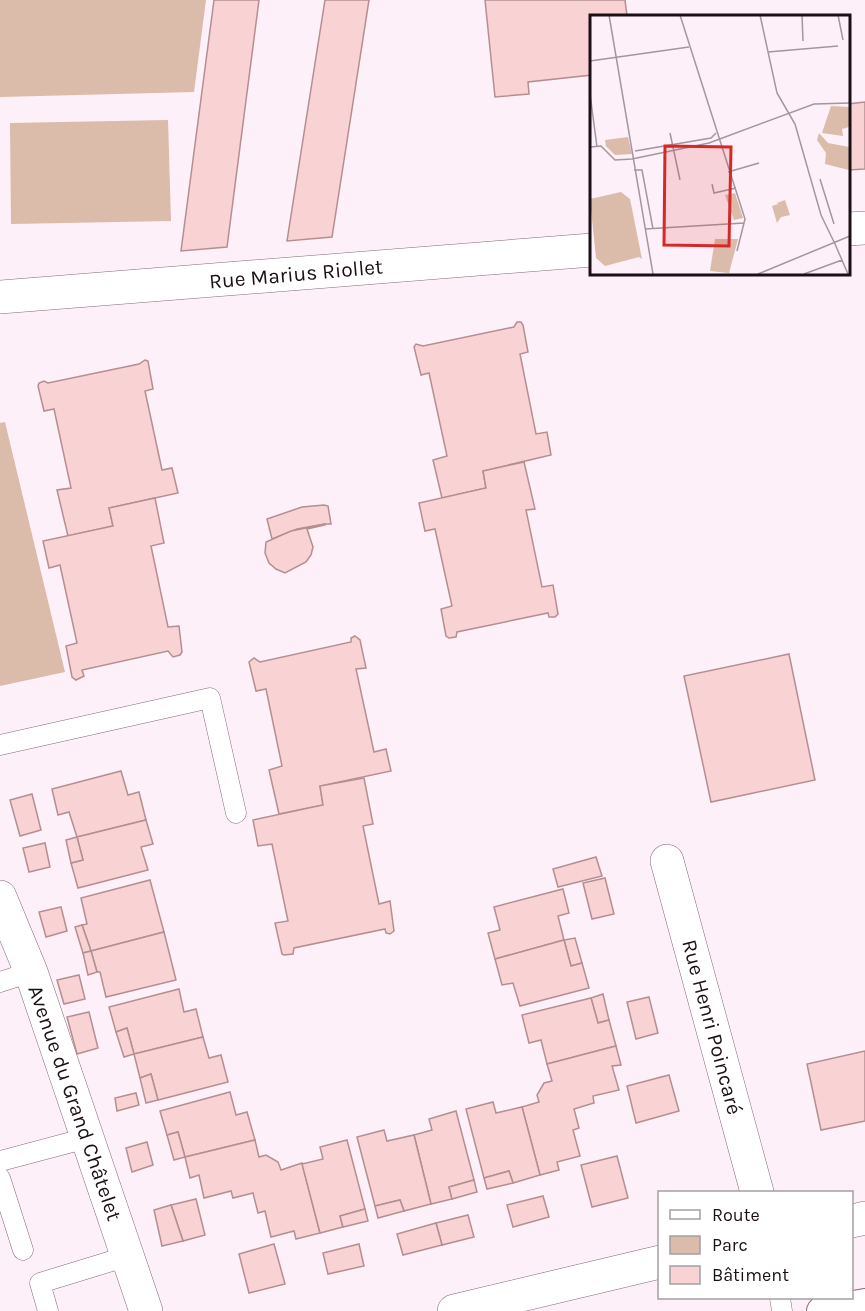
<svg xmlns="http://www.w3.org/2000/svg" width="865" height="1311" font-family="Karla,sans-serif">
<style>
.green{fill:#dbbbaa}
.building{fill:#f9d2d4;stroke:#b48f91;stroke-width:1.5}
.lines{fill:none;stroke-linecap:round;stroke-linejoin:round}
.service-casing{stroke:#85697b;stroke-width:21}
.pedestrian-casing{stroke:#85697b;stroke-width:30}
.minor-casing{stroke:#85697b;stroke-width:34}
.service{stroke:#fff;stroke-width:20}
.pedestrian{stroke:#fff;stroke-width:28}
.minor{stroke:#fff;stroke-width:33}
.labels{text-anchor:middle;stroke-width:4.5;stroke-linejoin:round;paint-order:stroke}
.street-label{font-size:21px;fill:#1b1017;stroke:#fff}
.inset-road{fill:none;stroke:#a3969e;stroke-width:1.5}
.view{fill:#d62828;fill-opacity:0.15;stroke:#d62828;stroke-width:3}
.inset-edge{fill:none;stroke:#1b1017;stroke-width:3}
</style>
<rect width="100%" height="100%" fill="#fdf0f8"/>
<g class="green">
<polygon points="0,0 206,0 194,92 0,97"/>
<polygon points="168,120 171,221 11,224 10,123"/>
<polygon points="5,422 65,672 0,686 0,423"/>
</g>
<g class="building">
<polygon points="214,0 259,0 227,247 181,251"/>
<polygon points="325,0 369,0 332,237 287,241"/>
<polygon points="485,0 625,0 627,16 592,16 592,75 528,82 529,94 495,97"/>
<polygon points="865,102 865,169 848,170 848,104"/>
<polygon points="517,322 521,322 523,325 528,352 520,354 536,434 547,432 551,455 483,471 486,488 442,498 433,460 447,456 429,373 421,375 414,347 416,344 423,346 514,327"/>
<polygon points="145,360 148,361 153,389 145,391 162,470 172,468 178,493 109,508 113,526 68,536 57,490 71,488 54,409 44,411 38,386 39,383 44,381 48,383 139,364"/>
<polygon points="524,462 535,509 526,510 542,587 553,585 558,614 555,617 549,617 548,613 457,632 456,637 449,638 446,636 441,609 452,606 435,529 425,531 419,503 486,488 483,471"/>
<polygon points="155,498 164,543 151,546 168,627 179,626 182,652 180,655 173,657 168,651 82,670 84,676 76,680 72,677 66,646 77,643 60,565 49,568 43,541 113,526 109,508"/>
<polygon points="324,505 328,506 331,524 325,524 297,529 272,539 267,519 302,507"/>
<polygon points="325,524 325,525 307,529 313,547 311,555 306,562 285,573 276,569 269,563 265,553 266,542 291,531"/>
<polygon points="355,636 360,640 366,668 356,669 374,752 386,749 391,771 320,786 323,805 279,814 269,770 282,766 266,689 256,691 249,662 254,658 260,662 351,642 351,638"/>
<polygon points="789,654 815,780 711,802 684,676"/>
<polygon points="121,771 128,795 139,792 146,820 77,837 69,812 58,815 52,789"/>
<polygon points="364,778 373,824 363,826 379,904 390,901 394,931 390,934 386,933 385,929 294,948 293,954 284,955 282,954 275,923 288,921 272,844 258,846 253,820 323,805 320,786"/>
<polygon points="32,794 41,830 20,836 10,800"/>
<polygon points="146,820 153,844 141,847 148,870 78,888 71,863 83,860 77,837"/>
<polygon points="77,837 83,860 71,863 66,840"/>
<polygon points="45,843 50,867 29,872 23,848"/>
<polygon points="596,857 602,876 558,887 553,869"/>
<polygon points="605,878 614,914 592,919 583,883"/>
<polygon points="150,880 164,932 91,951 82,925 87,924 81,898"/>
<polygon points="563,889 569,913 558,916 564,940 495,959 488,933 500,930 494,907"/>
<polygon points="61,907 67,931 46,937 39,912"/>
<polygon points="82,925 91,951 83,953 75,927"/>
<polygon points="164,932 176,980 106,997 100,972 97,972 91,951"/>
<polygon points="575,938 582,963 571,966 564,940"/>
<polygon points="564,940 571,966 582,963 589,988 520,1006 513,983 502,985 495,959"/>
<polygon points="91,951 97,972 88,975 83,953"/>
<polygon points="79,975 85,999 64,1004 57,980"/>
<polygon points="179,989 184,1012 196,1009 203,1037 134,1054 127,1028 116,1032 109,1007"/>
<polygon points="603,994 609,1020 598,1023 591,998"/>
<polygon points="649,997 658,1033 636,1039 627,1002"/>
<polygon points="591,998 598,1023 609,1020 616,1046 547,1064 541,1040 529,1043 522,1015"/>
<polygon points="89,1012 98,1048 77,1054 67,1017"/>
<polygon points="127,1028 134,1054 124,1057 116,1032"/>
<polygon points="203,1037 209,1058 221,1055 228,1082 158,1100 151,1074 140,1078 134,1054"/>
<polygon points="616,1046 621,1065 612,1066 619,1090 593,1096 594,1103 574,1109 579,1128 573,1130 580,1156 557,1162 559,1170 540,1175 522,1107 539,1102 537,1095 544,1083 552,1081 547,1064"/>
<polygon points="865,1051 865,1121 821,1130 807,1064"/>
<polygon points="151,1074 158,1100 146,1103 140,1078"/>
<polygon points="669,1075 679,1111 636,1123 627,1086"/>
<polygon points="230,1092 236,1115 247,1112 255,1140 185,1157 178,1132 167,1135 160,1111"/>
<polygon points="136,1093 139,1105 117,1111 115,1098"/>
<polygon points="493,1102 496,1113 522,1107 540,1175 513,1183 509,1171 484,1178 466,1109"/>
<polygon points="456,1111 474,1180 449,1187 452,1199 431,1204 414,1135 432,1130 429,1119"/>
<polygon points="384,1130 387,1141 414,1135 431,1204 404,1211 400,1200 375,1206 357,1137"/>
<polygon points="178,1132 185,1157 174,1160 167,1135"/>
<polygon points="255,1140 259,1157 266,1155 278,1162 281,1170 302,1163 320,1233 296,1239 294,1231 271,1237 265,1211 258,1213 253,1193 233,1198 231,1191 204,1198 199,1175 190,1178 185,1157"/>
<polygon points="347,1140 365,1209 340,1216 343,1227 320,1233 302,1164 323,1159 320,1147"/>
<polygon points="147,1142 153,1165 132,1172 126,1148"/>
<polygon points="617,1156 628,1198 592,1207 581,1165"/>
<polygon points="509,1171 513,1183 487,1189 484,1178"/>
<polygon points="474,1180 477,1192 452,1199 449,1187"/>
<polygon points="543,1196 549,1217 513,1227 507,1205"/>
<polygon points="196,1199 205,1235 183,1241 171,1205"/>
<polygon points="400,1200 404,1211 378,1218 375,1206"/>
<polygon points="171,1205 183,1241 162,1246 154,1210"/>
<polygon points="365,1209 368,1221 343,1227 340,1216"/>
<polygon points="468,1215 474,1237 442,1245 436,1223"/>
<polygon points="436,1223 442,1245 403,1255 397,1234"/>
<polygon points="274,1244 285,1284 249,1293 239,1254"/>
<polygon points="359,1244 364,1266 328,1274 323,1253"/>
</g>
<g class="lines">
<defs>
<g id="service">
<polyline points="0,745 210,698 236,813"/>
<polyline points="0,982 31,972"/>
<polyline points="0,1161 87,1138"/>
<polyline points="0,1178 23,1250"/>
<polyline points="780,1298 782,1311"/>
<polyline points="48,1311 40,1283 128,1256"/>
</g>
<polyline id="pedestrian" points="821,1311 865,1303"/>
<g id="minor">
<polyline points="848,229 865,228"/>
<polyline points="0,297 592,250"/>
<polyline points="667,861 757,1192"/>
<polyline points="0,897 31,972 146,1311"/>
<polyline points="852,1221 865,1218"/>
<polyline points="454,1311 660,1262"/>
</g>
</defs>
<use href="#service" class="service-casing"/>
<use href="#pedestrian" class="pedestrian-casing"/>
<use href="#minor" class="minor-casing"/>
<use href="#service" class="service"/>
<use href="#pedestrian" class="pedestrian"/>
<use href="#minor" class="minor"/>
</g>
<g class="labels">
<g class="street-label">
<text transform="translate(296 274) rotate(-5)" y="7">Rue Marius Riollet</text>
<text transform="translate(712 1027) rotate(75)" y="7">Rue Henri Poincaré</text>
<text transform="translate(75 1103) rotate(71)" y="7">Avenue du Grand Châtelet</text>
</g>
</g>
<g transform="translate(590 15)">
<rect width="260" height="260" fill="#fdf0f8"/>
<path d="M241 91 259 92V112L252 114 253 121 232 118ZM229 118 238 128 259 132V155L235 149 236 138 227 125ZM38 122 42 139 25 140 16 131 15 125ZM31 177 40 184 52 244 49 242 15 251 6 243 0 184ZM145 178 153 203 144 205 135 180ZM195 185 200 200 191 202 187 208 182 191 188 189 197 196 187 188ZM125 224H148L139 258 120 256Z" fill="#dbbbaa"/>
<path class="inset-road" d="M19 0 63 259M90 0 155 204 147 236M170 0 187 78 205 109 231 200 245 229M212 0 213 26M248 0 253 25M178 37 248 31M0 46 99 32M0 79 7 132M80 118 90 165M0 132 11 131 25 145 42 144 119 128 224 89 260 88M45 136 121 123 126 118M44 155H52L63 214M138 157 169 148M230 164 244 209M122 169 124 178 146 173M55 214 154 208M245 229 258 259M168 259 260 221M214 259 252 245"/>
<path class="view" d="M75 131 141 132 139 231 74 230Z"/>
<rect width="260" height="260" class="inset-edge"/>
</g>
<rect x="658" y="1191" width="195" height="108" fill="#ffffff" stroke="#a49fa2" stroke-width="1.5"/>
<rect x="670" y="1210" width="30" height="9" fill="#ffffff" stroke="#a49fa2" stroke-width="1.5"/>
<text x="712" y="1221" font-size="18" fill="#1b1017">Route</text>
<rect x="670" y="1236" width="30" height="18" fill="#dbbbaa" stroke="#a49fa2" stroke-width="1.5"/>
<text x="712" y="1251" font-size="18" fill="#1b1017">Parc</text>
<rect x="670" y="1266" width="30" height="18" fill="#f9d2d4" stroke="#a49fa2" stroke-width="1.5"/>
<text x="712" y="1281" font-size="18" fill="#1b1017">Bâtiment</text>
</svg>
